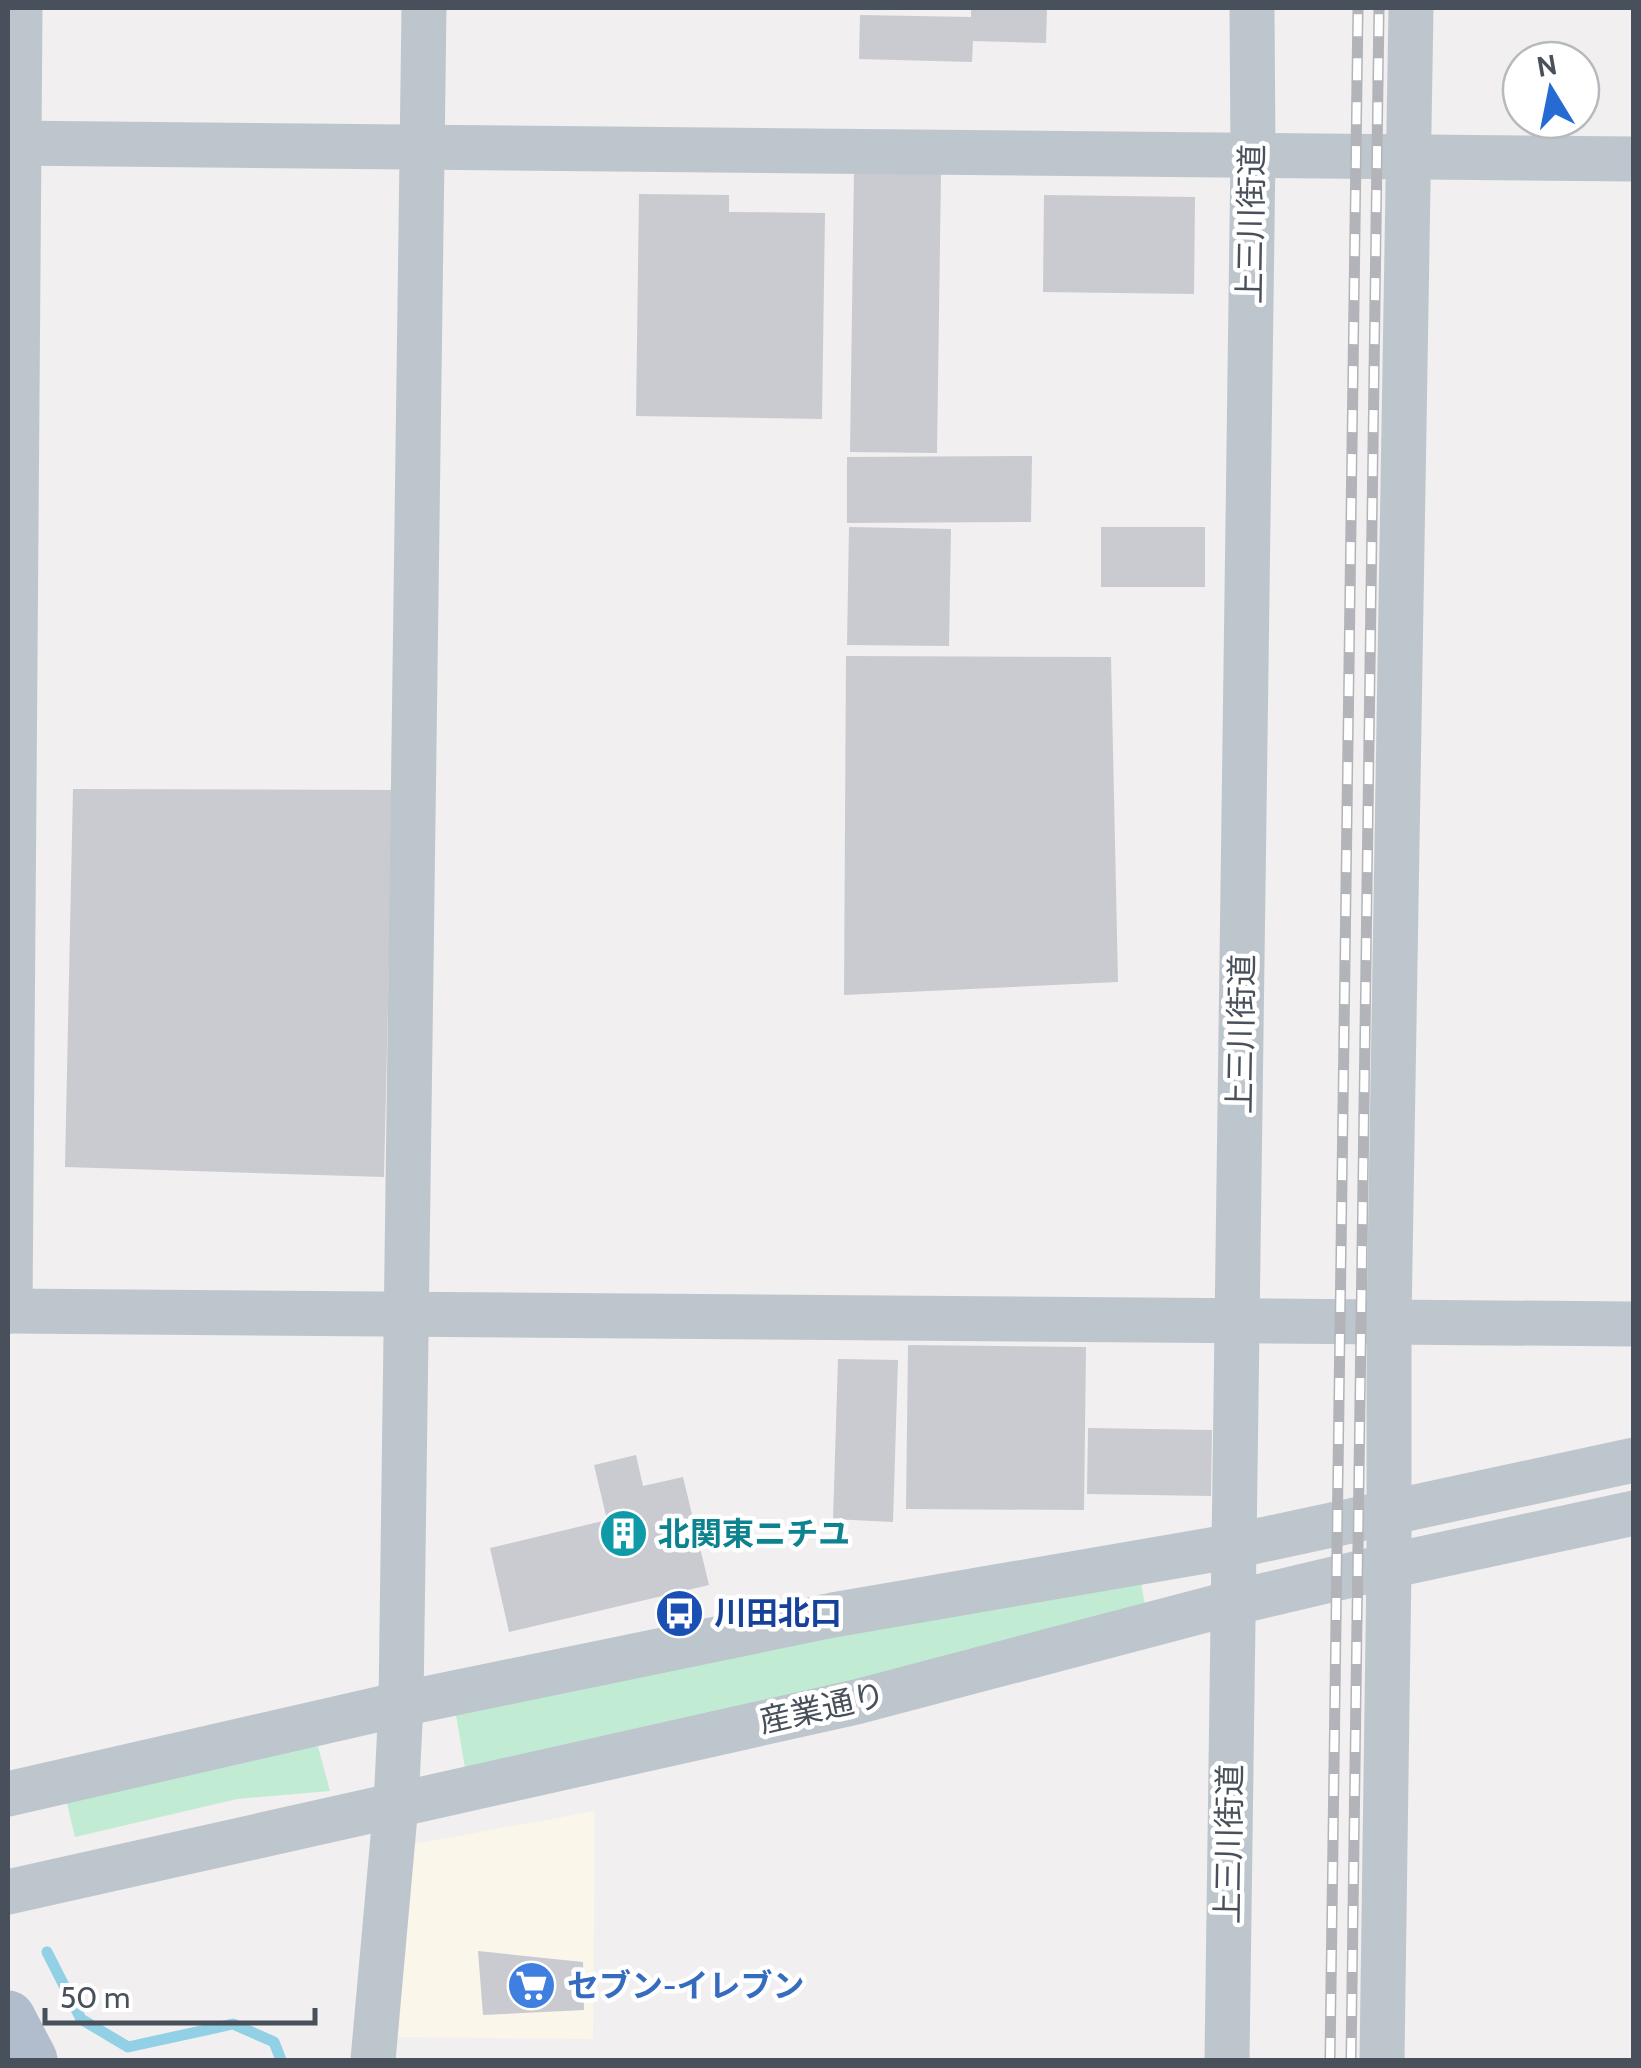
<svg xmlns="http://www.w3.org/2000/svg" width="1641" height="2068" font-family="Cabin,'Noto Sans JP',sans-serif">
<style>
.commercial{fill:#fbf6ea}
.green{fill:#c1ecd3}
.lines{fill:none;stroke-linecap:round;stroke-linejoin:round}
.stream{stroke:#91d0e5;stroke-width:11}
.building{fill:#c9cbd1}
.minor{stroke:#bec6cd;stroke-width:45}
.major{stroke:#b1bdcc;stroke-width:55}
.rail-casing{stroke:#b2b4b9;stroke-width:11}
.rail{stroke:#fff;stroke-width:8;stroke-dasharray:22;stroke-linecap:butt}
.labels{text-anchor:middle;stroke-width:9;stroke-linejoin:round;paint-order:stroke}
.street-label{font-size:32px;fill:#48515b;stroke:#fff}
.culture-label{font-size:32px;font-weight:bold;fill:#0d838f;stroke:#fff;text-anchor:start}
.transit-label{font-size:32px;font-weight:bold;fill:#164399;stroke:#fff;text-anchor:start}
.shop-label{font-size:32px;font-weight:bold;fill:#366cbe;stroke:#fff;text-anchor:start}
</style>
<rect width="100%" height="100%" fill="#f1efef"/>
<polygon class="commercial" points="595,1811 593,2039 398,2037 413,1844"/>
<g class="green">
<polygon points="1141,1583 1145,1605 794,1696 465,1768 456,1715 788,1644"/>
<polygon points="317,1743 330,1791 237,1799 75,1837 66,1799"/>
</g>
<g class="lines">
<polyline class="stream" points="47,1952 81,2019 128,2047 233,2024 274,2042 281,2060"/>
</g>
<g class="building">
<polygon points="971,8 1047,8 1046,43 973,41 972,62 859,59 860,15 971,17"/>
<polygon points="854,171 941,172 937,453 850,452"/>
<polygon points="639,194 729,195 729,212 825,213 822,419 636,416"/>
<polygon points="1044,195 1195,197 1194,294 1043,292"/>
<polygon points="1032,456 1031,522 847,523 847,457"/>
<polygon points="849,527 951,529 949,646 847,645"/>
<rect x="1101" y="527" width="104" height="60"/>
<polygon points="846,656 1111,657 1118,982 844,995"/>
<polygon points="73,789 393,790 384,1177 65,1167"/>
<polygon points="908,1345 1086,1347 1084,1510 906,1509"/>
<polygon points="838,1359 898,1360 893,1522 833,1519"/>
<polygon points="1088,1428 1212,1430 1211,1496 1087,1494"/>
<polygon points="636,1455 643,1486 683,1477 709,1585 509,1632 490,1548 607,1520 594,1465"/>
<polygon points="478,1951 583,1962 584,2010 483,2015"/>
</g>
<g class="lines">
<g class="minor">
<polyline points="8,143 1634,159"/>
<polyline points="8,1311 1634,1324"/>
<polyline points="10,1311 20,8"/>
<polyline points="8,1794 401,1704 833,1615 1234,1546 1634,1460"/>
<polyline points="8,1892 856,1702 1232,1603 1389,1566 1634,1513"/>
<polyline points="373,2060 396,1804 401,1704 424,8"/>
<polyline points="1227,2060 1253,154 1252,8"/>
<polyline points="1382,2060 1389,1566 1389,1322 1411,8"/>
</g>
<polyline class="major" points="8,2018 30,2060"/>
<defs>
<g id="rail">
<polyline points="1330,2060 1358,8"/>
<polyline points="1351,2060 1379,8"/>
</g>
</defs>
<use href="#rail" class="rail-casing"/>
<use href="#rail" class="rail"/>
</g>
<defs>
<symbol id="building-disc" viewBox="-11 -11 22 22"><circle r="9.5" fill="#0f9aa8" stroke="#fff"/><path d="M-4-6H4V6H1V3H-1V6H-4ZM-2.5-4.3h1.7v1.8h-1.7ZM.8-4.3h1.7v1.8H.8ZM-2.5-1h1.7V.8h-1.7ZM.8-1h1.7V.8H.8Z" fill="#fff"/></symbol>
<symbol id="bus-disc" viewBox="-11 -11 22 22"><circle r="9.5" fill="#1a4fb4" stroke="#fff"/><path d="M-5-6H5V4H4V6H2V4H-2V6H-4V4H-5ZM-3.5-4V0h7V-4ZM-3.5 1.2v1.5H-2V1.2ZM2 1.2v1.5H3.5V1.2Z" fill="#fff"/></symbol>
<symbol id="supermarket-disc" viewBox="-11 -11 22 22"><circle r="9.5" fill="#3f7fe0" stroke="#fff"/><path d="M-6-5.5h2.5l.6 2H6L4.5 2H-2.5L-4.4-4H-6ZM-1.5 3.2a1.3 1.3 0 1 0 .1 0ZM3 3.2a1.3 1.3 0 1 0 .1 0Z" fill="#fff"/></symbol>
</defs>
<g fill-rule="evenodd">
<use href="#building-disc" x="596" y="1506" width="55" height="55"/>
<use href="#bus-disc" x="652" y="1586" width="55" height="55"/>
<use href="#supermarket-disc" x="504" y="1958" width="55" height="55"/>
</g>
<g class="labels">
<g class="street-label">
<text transform="translate(1251 224) rotate(-89)" y="11">上三川街道</text>
<text transform="translate(1241 1034) rotate(-89)" y="11">上三川街道</text>
<text transform="translate(822 1708) rotate(-13)" y="11">産業通り</text>
<text transform="translate(1229 1844) rotate(-89)" y="11">上三川街道</text>
</g>
<g class="culture-label">
<text x="658" y="1545">北関東ニチユ</text>
</g>
<g class="transit-label">
<text x="714" y="1624">川田北口</text>
</g>
<g class="shop-label">
<text x="567" y="1997">セブン-イレブン</text>
</g>
</g>
<rect width="1641" height="2068" fill="none" stroke="#48515b" stroke-width="20"/>
<g transform="translate(1551 90) rotate(350)"><circle r="48" fill="#ffffff" stroke="#b6b9bd" stroke-width="2.5"/>
<path d="M0-8L18 38L0 25L-18 38Z" fill="#266bd4"/>
<text y="-15" font-size="28" font-weight="bold" text-anchor="middle" fill="#48515b">N</text>
</g>
<path d="M45 2008v15h270v-15" fill="none" stroke="#48515b" stroke-width="5"/>
<text x="60" y="2008" font-size="30" fill="#48515b" stroke="#ffffff" stroke-width="8" paint-order="stroke">50 m</text>
</svg>
